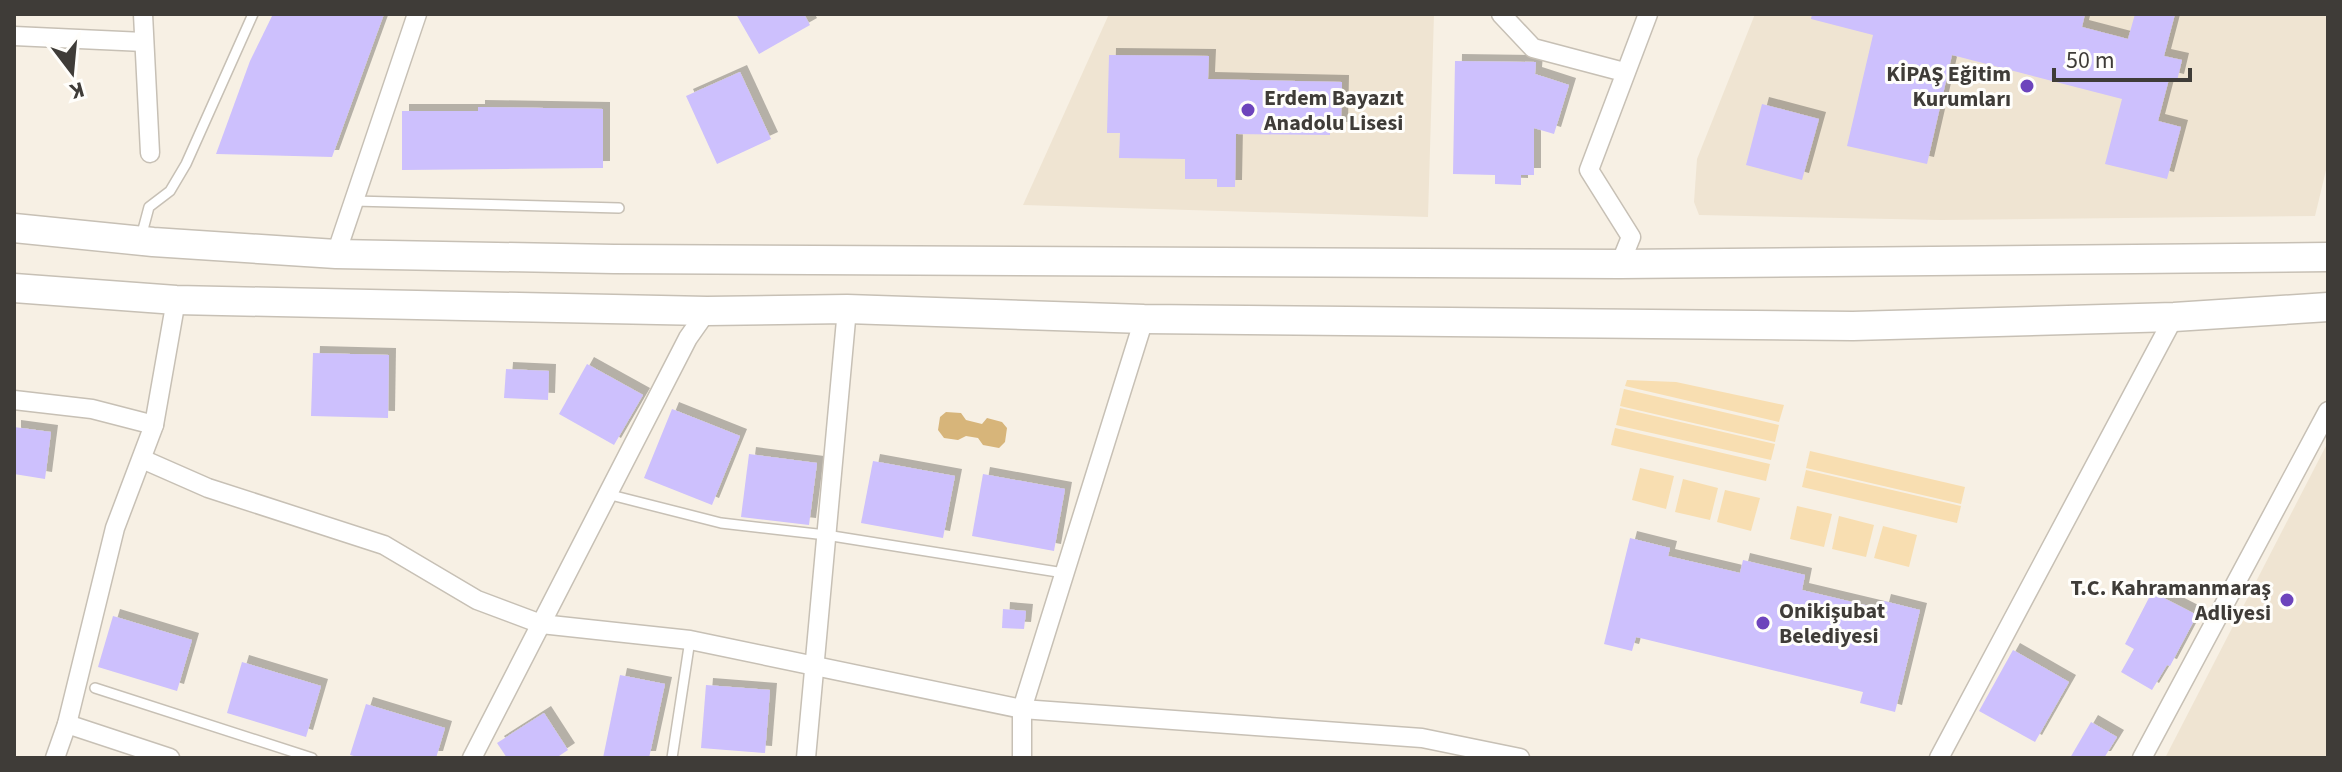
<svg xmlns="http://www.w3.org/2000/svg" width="2342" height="772" font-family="'Source Sans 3',sans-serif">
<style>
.built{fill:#efe4d2}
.green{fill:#f8deb1}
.water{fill:#d7b57a}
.building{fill:#cdc0fd;filter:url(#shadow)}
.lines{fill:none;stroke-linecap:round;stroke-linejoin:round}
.lane-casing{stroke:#c7c0b5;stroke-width:12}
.street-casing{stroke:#c7c0b5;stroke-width:21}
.primary-casing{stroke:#c7c0b5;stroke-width:31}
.lane{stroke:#fff;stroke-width:9}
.street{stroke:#fff;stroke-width:18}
.primary{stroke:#fff;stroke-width:28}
.poi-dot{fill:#6d44bc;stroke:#fffefb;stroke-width:3}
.labels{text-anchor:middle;stroke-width:6;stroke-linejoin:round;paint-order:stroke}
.poi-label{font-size:22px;font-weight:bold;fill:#3f3c38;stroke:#fffefb;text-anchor:end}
</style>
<defs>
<filter id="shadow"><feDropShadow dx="7" dy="-7" stdDeviation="0" flood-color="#0004"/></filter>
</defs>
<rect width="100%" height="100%" fill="#f7f0e4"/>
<g class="built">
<polygon points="1109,14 1434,14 1428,217 1023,205"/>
<polygon points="1755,14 2328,14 2328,162 2315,216 1941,220 1699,215 1694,202 1697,159"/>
<polygon points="2328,442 2328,758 2165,758"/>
</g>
<g class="green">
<polygon points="1627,380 1676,382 1784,405 1779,422 1625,386"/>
<polygon points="1624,389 1779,425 1775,442 1620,406"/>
<polygon points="1620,408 1775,444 1771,460 1616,425"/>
<polygon points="1615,428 1770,464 1766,481 1611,445"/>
<polygon points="1810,451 1965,487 1961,504 1806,468"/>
<polygon points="1640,468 1674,476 1666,509 1632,500"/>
<polygon points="1806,470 1961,506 1957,523 1802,487"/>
<polygon points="1683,479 1718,488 1710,520 1675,512"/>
<polygon points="1725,490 1760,498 1751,531 1717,522"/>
<polygon points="1797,506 1832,514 1824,547 1790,539"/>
<polygon points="1839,516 1874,525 1866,557 1832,549"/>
<polygon points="1883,526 1917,535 1909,567 1874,558"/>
</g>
<polygon class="water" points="946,412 961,413 966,420 982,424 987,418 1002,422 1007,428 1005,442 999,448 983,445 978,438 966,436 958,440 944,438 938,430 940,417"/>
<g class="building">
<polygon points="273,14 384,14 332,157 216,154 250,61"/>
<polygon points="736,14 804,14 810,25 759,54"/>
<polygon points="1812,14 2085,14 2082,27 2128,39 2135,14 2175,14 2164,56 2182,60 2177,81 2169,79 2158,121 2181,127 2167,179 2105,164 2122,99 1952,55 1927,164 1847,146 1873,35 1811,19"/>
<polygon points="1109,55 1209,56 1208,79 1342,82 1341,129 1330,129 1330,135 1236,134 1235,187 1217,187 1217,179 1185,179 1185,159 1119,158 1120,133 1107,133"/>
<polygon points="1455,61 1536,62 1535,74 1569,85 1554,134 1534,128 1534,175 1521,175 1521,185 1495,184 1495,175 1453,174"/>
<polygon points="740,72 771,139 717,164 686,96"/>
<polygon points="1762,104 1819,119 1802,180 1746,165"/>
<polygon points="478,107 603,109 603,168 402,170 402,111 478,111"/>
<polygon points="313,353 389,355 388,418 311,416"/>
<polygon points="587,364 643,395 614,445 559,414"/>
<polygon points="506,369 549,371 548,400 504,398"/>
<polygon points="672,409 740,436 712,505 644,478"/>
<polygon points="14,427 51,432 45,479 14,474"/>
<polygon points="749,454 817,463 809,525 741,517"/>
<polygon points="873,461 955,476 943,538 861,523"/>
<polygon points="983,474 1065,489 1054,551 972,536"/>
<polygon points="1630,538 1670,548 1668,556 1740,573 1743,560 1805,575 1802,590 1882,609 1884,601 1920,610 1895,712 1860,703 1863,692 1636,637 1632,651 1604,644"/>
<polygon points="2152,592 2197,615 2170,666 2167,665 2152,690 2121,672 2134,649 2125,644"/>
<polygon points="1003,609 1026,611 1024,629 1002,628"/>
<polygon points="113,616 192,640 177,691 98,667"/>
<polygon points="2013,650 2069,682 2035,742 1979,711"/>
<polygon points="242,662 321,686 306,737 227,713"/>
<polygon points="620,675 665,684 649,758 603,758"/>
<polygon points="706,685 770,690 765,753 701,748"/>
<polygon points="366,704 445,728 436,758 362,758 350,755"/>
<polygon points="544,713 568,750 556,758 507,758 497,743"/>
<polygon points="2091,722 2117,737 2104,758 2070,758"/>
</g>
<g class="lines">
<defs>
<g id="lane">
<polyline points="354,201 619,208"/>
<polyline points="141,237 149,207 170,191 186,164 253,14"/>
<polyline points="607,494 721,523 826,535 1064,573"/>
<polyline points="95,688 312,758"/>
<polyline points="672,758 690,640"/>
</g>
<g id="street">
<polyline points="143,14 150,153"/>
<polyline points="1501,14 1533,48 1624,72"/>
<polyline points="14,36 144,42"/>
<polyline points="336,254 417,14"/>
<polyline points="1620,264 1631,237 1589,170 1648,14"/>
<polyline points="14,400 92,409 154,425"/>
<polyline points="142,459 208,488 384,545 477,600 541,624 690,640 1022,709 1422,738 1520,758"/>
<polyline points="67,724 170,758"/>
<polyline points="55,758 67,724 115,528 154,425 176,300"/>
<polyline points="472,758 688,338 707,311"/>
<polyline points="806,758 847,309"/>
<polyline points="1022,758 1022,709 1144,319"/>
<polyline points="1939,758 2174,317"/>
<polyline points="2142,758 2328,411"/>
</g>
<g id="primary">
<polyline points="14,228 153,242 336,254 614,259 1620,264 2328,257"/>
<polyline points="14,288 176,300 707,311 847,309 1144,319 1853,326 2174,317 2328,307"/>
</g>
</defs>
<use href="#lane" class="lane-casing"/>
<use href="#street" class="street-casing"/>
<use href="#primary" class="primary-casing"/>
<use href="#lane" class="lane"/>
<use href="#street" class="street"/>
<use href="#primary" class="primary"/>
</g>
<g class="poi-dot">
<circle cx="2027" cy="86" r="8"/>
<circle cx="1248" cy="110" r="8"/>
<circle cx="2287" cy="600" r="8"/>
<circle cx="1763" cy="623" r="8"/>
</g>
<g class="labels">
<g class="poi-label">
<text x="2011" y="81">KİPAŞ Eğitim<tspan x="2011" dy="25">Kurumları</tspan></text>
<text x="1264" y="105" text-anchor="start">Erdem Bayazıt<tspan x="1264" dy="25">Anadolu Lisesi</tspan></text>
<text x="2271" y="595">T.C. Kahramanmaraş<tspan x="2271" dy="25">Adliyesi</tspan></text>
<text x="1779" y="618" text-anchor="start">Onikişubat<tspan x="1779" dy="25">Belediyesi</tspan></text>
</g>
</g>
<rect width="2342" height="772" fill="none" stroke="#3f3c38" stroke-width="32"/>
<g transform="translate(72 72) rotate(164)" stroke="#fffefb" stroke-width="6" paint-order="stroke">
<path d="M0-6L14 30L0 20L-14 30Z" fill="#3f3c38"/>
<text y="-12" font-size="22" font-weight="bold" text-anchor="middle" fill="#3f3c38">K</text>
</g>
<path d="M2054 68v12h136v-12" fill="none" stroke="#3f3c38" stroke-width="4"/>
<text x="2066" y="68" font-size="24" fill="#3f3c38" stroke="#fffefb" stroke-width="6" paint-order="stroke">50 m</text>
</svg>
